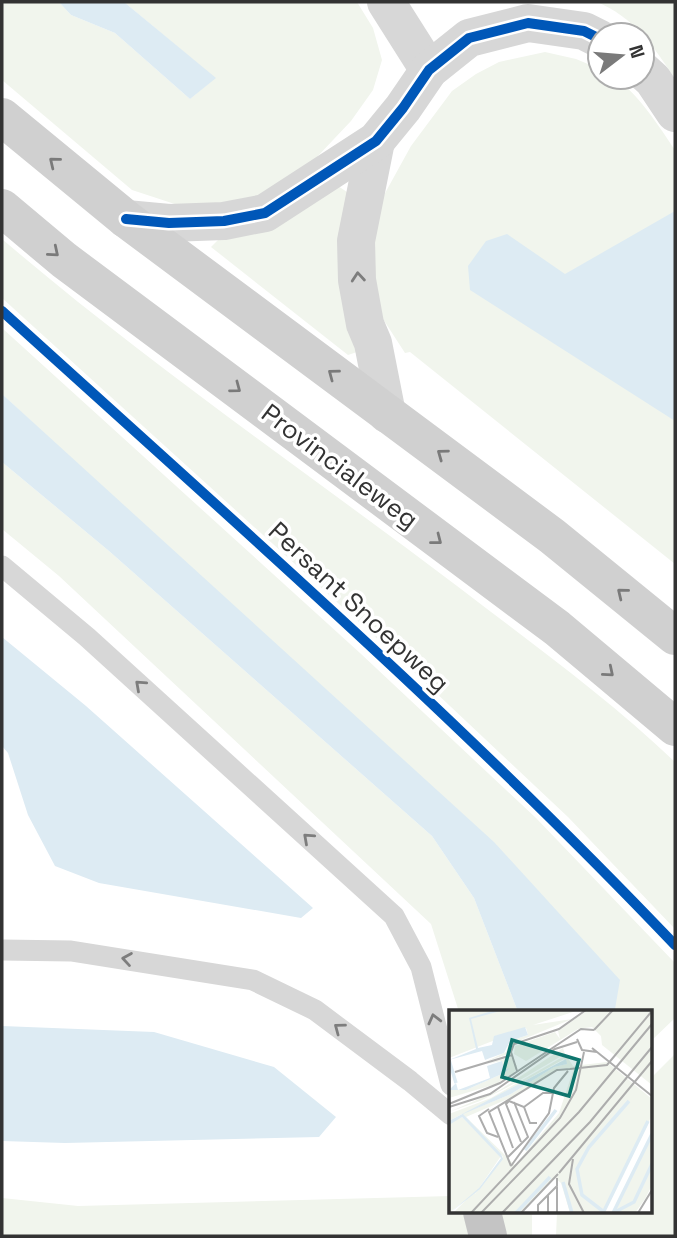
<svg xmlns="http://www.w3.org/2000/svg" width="677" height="1238" font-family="'Space Grotesk',sans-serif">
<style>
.green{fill:#f1f5ed}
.water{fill:#ddebf3}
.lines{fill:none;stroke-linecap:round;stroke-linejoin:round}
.lane{stroke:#d7d7d7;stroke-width:21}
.street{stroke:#d7d7d7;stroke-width:38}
.secondary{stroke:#d0d0d0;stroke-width:38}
.highway{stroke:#c4c4c4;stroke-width:38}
.cycleway-casing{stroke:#fff;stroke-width:15}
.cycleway{stroke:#0057b8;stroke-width:10}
.oneway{stroke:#7a7a7a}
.oneway2{stroke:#7d7d7d}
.labels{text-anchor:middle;stroke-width:7;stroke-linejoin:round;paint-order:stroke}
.street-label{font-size:26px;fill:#333;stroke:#fff}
.inset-river{fill:none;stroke:#ddebf3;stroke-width:3.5}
.inset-road{fill:none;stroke:#adadad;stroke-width:2}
.view{fill:#0f766e;fill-opacity:0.15;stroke:#0f766e;stroke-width:3.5}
.inset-edge{fill:none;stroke:#333;stroke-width:3.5}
</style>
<rect width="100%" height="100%" fill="#fff"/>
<g class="green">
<polygon points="2,2 59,2 71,15 115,33 190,99 215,78 124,2 357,2 373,28 382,60 373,90 351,121 299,176 267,196 190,209 132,190 2,80"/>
<path d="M597 2H675V79C654 46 633 17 597 2Z"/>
<path d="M545 52 576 59 600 69V77C601 77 610 77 611 77 634 86 662 131 675 150V564L410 352 405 353 383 319 369 254 384 195 411 146 452 91 476 74 499 62Z"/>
<polygon points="338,186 347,192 360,351 348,355 211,247 223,235"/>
<path d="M2 239C148 364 308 473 461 589 534 645 609 699 675 762V929L568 817 416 674 2 298Z"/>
<polygon points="2,328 360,653 536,818 675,963 675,1018 651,1041 651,1012 611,1012 615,1009 116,500 2,394"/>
<polygon points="2,462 109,551 432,836 474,898 518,1012 459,1012 431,924 59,576 2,529"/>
<polygon points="675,1054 675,1236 556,1236 557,1212 651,1212 651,1078"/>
<polygon points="451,1196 451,1212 532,1212 532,1236 2,1236 2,1198 78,1206"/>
</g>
<g class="water">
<polygon points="59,2 124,2 216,78 190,99 115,33 71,15"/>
<polygon points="675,211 675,421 470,290 468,266 486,241 507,234 565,274"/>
<polygon points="2,394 494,842 620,980 615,1009 611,1012 518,1012 474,898 432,836 109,551 2,462"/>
<polygon points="2,637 86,706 313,908 301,918 99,883 55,866 28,815 8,753 2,746"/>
<polygon points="2,1026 154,1032 274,1067 336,1117 319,1137 65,1143 2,1141"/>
</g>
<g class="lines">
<g class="lane">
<polyline points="2,566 87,637 394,916 421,967 451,1085"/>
<polyline points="2,950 71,951 253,980 315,1010 410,1081 451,1115"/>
</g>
<g class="street">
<polyline points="386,2 429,70"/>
<polyline points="642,70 653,80 675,113"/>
<polyline points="376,141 356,241 357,280 365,324 373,343 387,414"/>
<polyline points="126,219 169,223 224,221 265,213 376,141 403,108 429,70 469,38 528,23 584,31 600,39"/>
</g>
<g class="secondary">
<polyline points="2,117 126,219 552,536 675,636"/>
<polyline points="2,208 64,260 557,628 675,727"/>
</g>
<polyline class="highway" points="482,1212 488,1236"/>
<defs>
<g id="cycleway">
<polyline points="126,219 169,223 224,221 265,213 376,141 403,108 429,70 469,38 528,23 584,31 600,39"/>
<path d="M2 311C230 518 463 722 675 945"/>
</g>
</defs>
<use href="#cycleway" class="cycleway-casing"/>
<use href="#cycleway" class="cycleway"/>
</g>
<defs><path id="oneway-chevron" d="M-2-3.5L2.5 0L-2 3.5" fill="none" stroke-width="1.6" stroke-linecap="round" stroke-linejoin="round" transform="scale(1.75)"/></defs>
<g class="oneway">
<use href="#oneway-chevron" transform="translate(54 162) rotate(-141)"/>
<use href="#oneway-chevron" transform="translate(54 252) rotate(40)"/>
<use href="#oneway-chevron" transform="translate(333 374) rotate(-143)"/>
<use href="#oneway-chevron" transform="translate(236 388) rotate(37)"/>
<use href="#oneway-chevron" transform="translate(442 454) rotate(-144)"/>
<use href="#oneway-chevron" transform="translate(437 540) rotate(38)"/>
<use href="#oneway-chevron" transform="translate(622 593) rotate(-141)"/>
<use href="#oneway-chevron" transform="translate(609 672) rotate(40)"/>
</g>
<g class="oneway2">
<use href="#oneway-chevron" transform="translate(358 277) rotate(-95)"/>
<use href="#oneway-chevron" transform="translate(140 685) rotate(-138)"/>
<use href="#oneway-chevron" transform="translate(308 838) rotate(-138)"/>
<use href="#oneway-chevron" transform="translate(127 959) rotate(-171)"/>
<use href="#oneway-chevron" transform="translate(434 1019) rotate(-104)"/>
<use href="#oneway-chevron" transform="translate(339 1028) rotate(-143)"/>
</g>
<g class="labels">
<g class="street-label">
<text transform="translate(340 466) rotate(37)" y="9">Provincialeweg</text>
<text transform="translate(359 607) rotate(43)" y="9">Persant Snoepweg</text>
</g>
</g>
<g transform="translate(449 1010)">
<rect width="203" height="203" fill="#fff"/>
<path d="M0 0H130L84 15 123 9 65 33 59 44 36 52 57 42 61 31 79 25 77 18 0 48ZM139 0H203V75L153 35 152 26 143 17 129 19 77 51 65 44 66 36 106 22 111 29 109 21ZM114 38 116 44 59 77 31 91 0 102 51 80ZM117 45 124 56 158 52 203 89V105L155 203H121L112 173 106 168 71 203H4L18 189 0 203V115L4 110 13 107 52 146 26 184 54 147 13 104 0 111V104L42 88ZM115 49 118 54 105 57 62 84 23 100ZM110 58H125L110 103 66 155 17 107 61 88ZM62 47 68 56 65 63 47 74 0 88V80H17L55 63 52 51 37 54ZM203 122V175L196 189 186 203H164Z" fill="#f1f5ed" fill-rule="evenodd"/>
<path d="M46 0H55L22 9 29 38 43 35 45 26 76 17 79 25 61 31 55 43 41 48 36 50 33 41 0 50 27 39 20 8ZM117 49 118 54 105 57 62 84 14 104 52 144 54 149 31 179 1 203 30 178 52 148 13 107 0 115V111ZM53 51 55 60 61 58 55 63 17 80H0L7 73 9 80 41 68 38 56Z" fill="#ddebf3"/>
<path class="inset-river" d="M0 50 7 73M76 140 107 100M114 172 123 203M155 202 133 185 128 159 140 137 180 91M166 202 185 192 203 154M67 203 101 167M154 203 199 111M164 203 203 124"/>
<path class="inset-road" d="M145 20 164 0M128 29 133 40 148 42M143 38 203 86M121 59 158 55 203 1M68 61 62 42 65 34 110 19 137 0M6 62 63 45M0 94 51 73 132 19 145 20M0 97 41 84 106 39 128 32M49 97 64 138M75 97 94 83H104M40 99 30 106 38 123 49 127M72 132 57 94 60 91 75 97 81 113H88M59 147 79 127 65 92M124 149 120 174 135 203M62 156 40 102 108 60 121 59M62 156 100 103 105 78 119 61M110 163 203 51M108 177V203M22 203 111 108 127 80 135 42M32 203 130 102 203 14M53 203 141 112 203 37M72 203 109 164M89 203V195L99 185M99 203V185L108 176V168M189 203 203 180"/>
<path class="view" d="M63 30 130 50 120 86 53 67Z"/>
<rect width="203" height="203" class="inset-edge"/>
</g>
<rect width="677" height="1238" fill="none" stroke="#333333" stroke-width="7"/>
<g transform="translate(621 56) rotate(74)"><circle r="33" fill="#ffffff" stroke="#adadad" stroke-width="2"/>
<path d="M0-5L12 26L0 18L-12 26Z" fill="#7a7a7a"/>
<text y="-10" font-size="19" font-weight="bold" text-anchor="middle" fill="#333333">N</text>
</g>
</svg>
